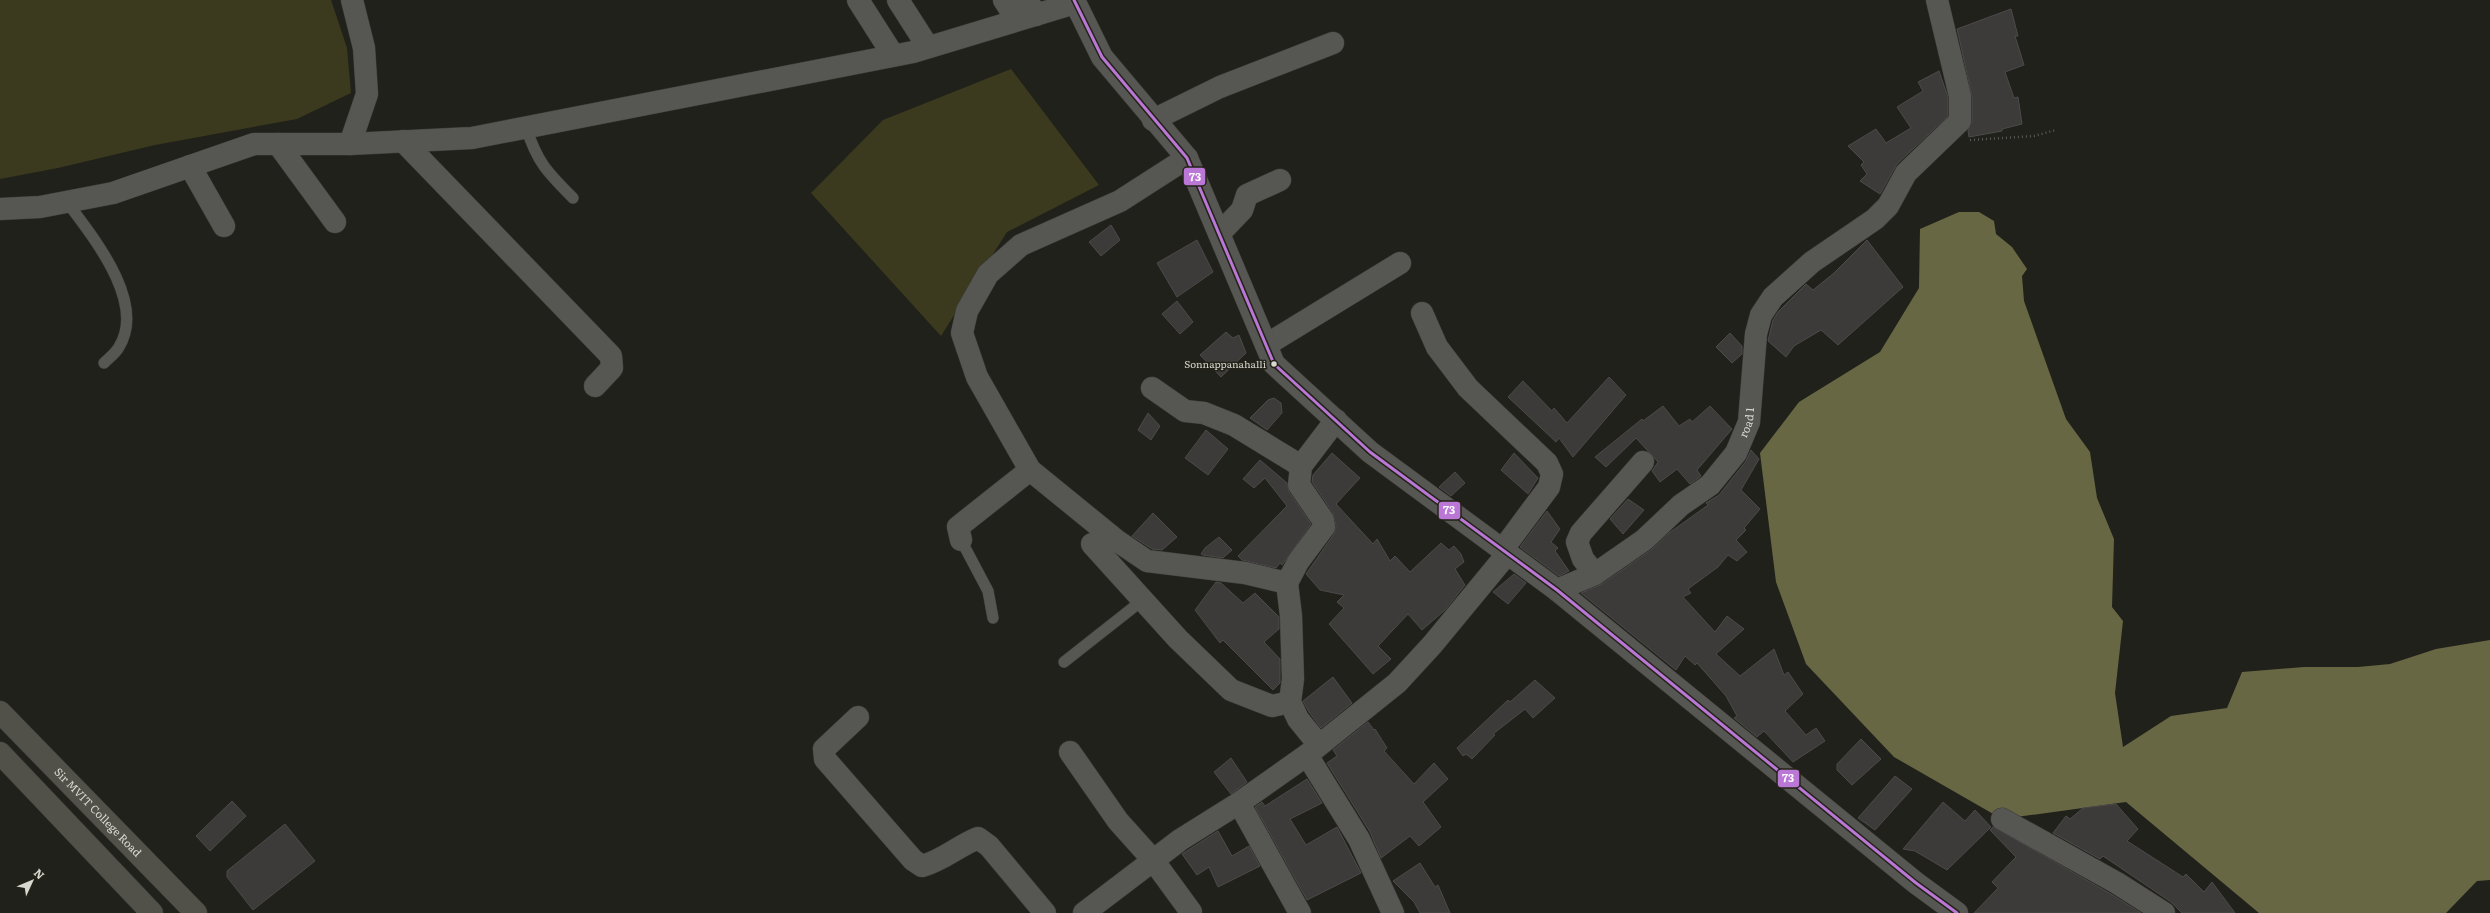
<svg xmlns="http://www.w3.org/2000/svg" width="2490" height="913" font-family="Literata,serif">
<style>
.green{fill:#3b3a1e}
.water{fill:#686744}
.building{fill:#3c3b3a;stroke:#4c4a4a}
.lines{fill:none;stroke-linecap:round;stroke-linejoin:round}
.service-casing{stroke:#3b3b37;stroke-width:12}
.minor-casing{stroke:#3b3b37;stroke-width:23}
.tertiary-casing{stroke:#3b3b37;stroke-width:23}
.secondary-casing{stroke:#3b3b37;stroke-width:23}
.path{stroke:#585855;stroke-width:2.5;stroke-dasharray:1 3;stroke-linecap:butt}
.service{stroke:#565653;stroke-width:11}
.minor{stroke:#565653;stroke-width:22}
.tertiary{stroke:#565653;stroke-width:22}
.secondary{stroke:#51514a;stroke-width:22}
.bus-1-casing{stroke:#232319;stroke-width:6}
.bus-1{stroke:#ba77d6;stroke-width:3}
.bus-dot{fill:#d8d8d1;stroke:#232319;stroke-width:1.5}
.labels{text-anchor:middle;stroke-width:3;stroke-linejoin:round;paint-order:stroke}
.bus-label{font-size:10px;fill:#d8d8d1;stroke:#232319;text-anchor:end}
.street-label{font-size:11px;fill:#d8d8d1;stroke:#232319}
.line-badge{stroke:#232319;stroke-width:1.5}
.badge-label{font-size:11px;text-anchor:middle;font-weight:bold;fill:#fff}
</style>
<rect width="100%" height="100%" fill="#21211b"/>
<g class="green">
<polygon points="0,0 331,0 347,48 351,93 297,119 155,145 58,168 0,179"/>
<polygon points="1011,69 1099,185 1007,232 941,336 811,193 883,120"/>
</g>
<polygon class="water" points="1959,212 1979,212 1994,221 1996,234 2012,247 2027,269 2022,276 2024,301 2066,419 2090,452 2097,498 2114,539 2112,607 2123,621 2115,693 2123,747 2171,716 2227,708 2242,672 2304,667 2358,667 2390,664 2436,649 2490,640 2490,880 2477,881 2446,913 2259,913 2126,802 2002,819 1894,757 1806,664 1776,582 1760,453 1799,402 1880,352 1919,288 1920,229"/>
<g class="building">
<polygon points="2011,9 2018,36 2015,36 2024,65 2005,72 2014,98 2018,97 2022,124 2002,129 2002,131 1969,137 1968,130 1972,121 1972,96 1957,29"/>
<polygon points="1939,71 1948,97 1948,116 1897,164 1880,194 1860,181 1867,174 1861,165 1864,162 1848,146 1876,129 1886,143 1911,128 1897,107 1923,91 1918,82"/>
<polygon points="1111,225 1120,240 1101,256 1089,242"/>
<polygon points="1197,240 1213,272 1177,297 1157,263"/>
<polygon points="1867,240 1903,287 1838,345 1821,330 1794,346 1786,357 1768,341 1773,320 1778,312 1806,284 1813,290 1834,273"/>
<polygon points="1177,301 1193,322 1180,334 1162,314"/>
<polygon points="1226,332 1233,338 1239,335 1246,353 1221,377 1200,355"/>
<polygon points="1730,333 1742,346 1742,354 1732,363 1716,347"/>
<polygon points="1609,377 1626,395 1573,457 1559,438 1556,442 1508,397 1523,381 1552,411 1554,408 1567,423"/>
<polygon points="1274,398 1281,403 1282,413 1267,430 1250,418 1268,400"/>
<polygon points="1663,406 1679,426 1690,419 1692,422 1710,406 1732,429 1697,470 1701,476 1690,484 1677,469 1660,482 1652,471 1658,462 1636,438 1606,467 1595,457 1642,419 1643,421"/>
<polygon points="1148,413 1160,426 1151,440 1138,430"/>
<polygon points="1206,430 1228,449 1208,475 1185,458"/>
<polygon points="1751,450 1759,459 1741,490 1760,509 1744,528 1746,530 1736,540 1747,552 1737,561 1728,555 1718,567 1688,589 1691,593 1683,597 1715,632 1727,616 1744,629 1716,654 1740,676 1774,649 1784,675 1788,672 1803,694 1785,711 1806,735 1816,728 1825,741 1793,762 1764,731 1757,737 1734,718 1737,716 1726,696 1697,663 1695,665 1685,656 1676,670 1581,593 1602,584 1651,550 1669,533 1708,505 1706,503 1719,495 1746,461"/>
<polygon points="1332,453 1360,478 1336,504 1373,544 1377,539 1390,561 1395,556 1410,572 1441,543 1449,550 1454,546 1461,554 1464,562 1455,569 1465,585 1445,610 1422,630 1408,614 1378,646 1391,659 1373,674 1329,624 1344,608 1337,602 1344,595 1320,590 1306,574 1334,534 1336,526 1333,513 1312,482 1313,475"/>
<polygon points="1514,453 1538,478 1528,494 1501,470"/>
<polygon points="1260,460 1287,483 1289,492 1311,524 1282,565 1280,563 1276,568 1242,560 1238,556 1287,506 1265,478 1254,488 1243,479"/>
<polygon points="1455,472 1465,483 1451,496 1439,487"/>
<polygon points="1628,499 1644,510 1623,534 1610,519"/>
<polygon points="1547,511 1560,529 1551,542 1558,548 1555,551 1569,571 1559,576 1520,547"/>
<polygon points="1153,513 1177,537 1162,550 1152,549 1132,536"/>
<polygon points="1219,537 1232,550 1223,558 1203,555 1201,554 1205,548"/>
<polygon points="1514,574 1526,583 1508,604 1493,592"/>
<polygon points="1216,582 1221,583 1243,603 1255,593 1279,617 1279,629 1264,642 1280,659 1280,683 1273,690 1223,640 1220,643 1195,610"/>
<polygon points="1333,677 1352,703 1321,728 1309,712 1303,701"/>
<polygon points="1535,680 1555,698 1533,718 1525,709 1493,734 1495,735 1472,759 1466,754 1463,756 1457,748 1508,700 1510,702"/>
<polygon points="1368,722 1374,730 1375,729 1387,748 1384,751 1414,784 1434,763 1448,779 1423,802 1441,827 1419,846 1410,836 1381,858 1370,832 1327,763 1337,756 1333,750"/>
<polygon points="1861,739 1881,759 1852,785 1837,770 1837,764"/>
<polygon points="1231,758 1247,782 1231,794 1214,772"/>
<polygon points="1895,776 1912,789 1875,830 1858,818"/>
<polygon points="1307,779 1322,803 1290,819 1306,845 1337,827 1361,873 1307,900 1255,807 1262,802 1265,806"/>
<polygon points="232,801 246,816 210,851 196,836"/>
<polygon points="1943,802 1965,821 1975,810 1991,827 1947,870 1915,851 1903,849"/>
<polygon points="2116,804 2138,829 2127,841 2183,877 2186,874 2204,892 2212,882 2235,913 2182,913 2171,902 2103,856 2100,859 2053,833 2066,816 2070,819 2083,808"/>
<polygon points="285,824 315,861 253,910 227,877 227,871"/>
<polygon points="1993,827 2111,894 2141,913 1974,913 1998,888 1992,882 2016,857 1990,830"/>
<polygon points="1218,831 1232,856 1249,846 1260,866 1218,887 1209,867 1197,875 1182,854"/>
<polygon points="1420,863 1435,887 1438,885 1450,913 1420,913 1414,902 1393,881"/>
</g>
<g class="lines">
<defs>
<g id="service">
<path d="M526 127C537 162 547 172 573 198"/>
<path d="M67 202C92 236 147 302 119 347 116 353 109 358 104 363"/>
<polyline points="961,540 988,591 993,618"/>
<polyline points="1064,662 1144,599"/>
</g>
<g id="minor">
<polyline points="858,0 893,55"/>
<polyline points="898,0 928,47"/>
<polyline points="1004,0 1017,20"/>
<polyline points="1027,0 1036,15"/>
<polyline points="1153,120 1220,87 1333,43"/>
<polyline points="403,141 611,356 612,368 595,386"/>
<polyline points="278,144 335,222"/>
<polyline points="350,144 367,94 364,48 352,0"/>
<polyline points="1187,158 1120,201 1021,245 988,274 967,311 962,333 977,377 1030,470 1116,540 1147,561 1245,573 1287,583 1291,616 1293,679 1290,702 1298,719 1319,745"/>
<polyline points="190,166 224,226"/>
<polyline points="1220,233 1242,210 1247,195 1280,180"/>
<polyline points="1422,313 1437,347 1468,388 1547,463 1552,474 1549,487 1503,549"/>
<polyline points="1266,345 1400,263"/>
<polyline points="1152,388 1185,411 1204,413 1234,425 1301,466"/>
<polyline points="961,540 958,527 1030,470"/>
<polyline points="1092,544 1178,639 1231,690 1272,706 1290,702"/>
<polyline points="1595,574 1583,559 1577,542 1581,533 1643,462"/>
<polyline points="1287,583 1298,562 1324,527 1323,520 1299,485 1301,466 1336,420"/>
<path id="s1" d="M1557 590 1595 574 1644 540 1681 505 1710 485 1736 453 1749 422 1756 334 1761 315 1773 297 1812 262 1875 219 1888 206 1906 173 1960 121V96L1937 0"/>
<path d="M858 717 824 749 825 759 913 860 922 866C942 861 958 846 978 838L989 846 1045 913"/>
<polyline points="1070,752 1118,821 1153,860 1191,912"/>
<polyline points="2002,819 2117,883 2164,913"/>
<polyline points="1084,913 1180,840 1239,803"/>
<polyline points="1300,913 1239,803 1307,755"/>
<polyline points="1393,913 1359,839 1307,755 1397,683 1432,645 1508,553"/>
</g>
<g id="tertiary">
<polyline points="1074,0 1102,57 1187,158 1274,364 1370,452 1557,590 1916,883 1957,913"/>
<polyline points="0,209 40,207 113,193 254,144 350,144 472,138 913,52 1075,3"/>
</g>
<g id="secondary">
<path id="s2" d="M0 712 196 913"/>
<polyline points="0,753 152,913"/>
</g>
</defs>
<use href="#service" class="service-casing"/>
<use href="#minor" class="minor-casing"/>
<use href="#tertiary" class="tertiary-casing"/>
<use href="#secondary" class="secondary-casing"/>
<polyline class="path" points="1970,140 2034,136 2056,130"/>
<use href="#service" class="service"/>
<use href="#minor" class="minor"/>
<use href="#tertiary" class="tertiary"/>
<use href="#secondary" class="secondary"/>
<defs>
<polyline id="bus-1" points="1074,0 1102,57 1187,158 1274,364 1370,452 1557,590 1916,883 1957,913"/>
</defs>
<use href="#bus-1" class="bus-1-casing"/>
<use href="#bus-1" class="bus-1"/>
</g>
<circle class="bus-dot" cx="1274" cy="364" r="3.5"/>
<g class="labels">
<g class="bus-label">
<text x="1266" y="368">Sonnappanahalli</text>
</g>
<g class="street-label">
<text dy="4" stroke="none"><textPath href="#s1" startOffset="261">road 1</textPath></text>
<text dy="4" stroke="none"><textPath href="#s2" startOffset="140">Sir MVIT College Road</textPath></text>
</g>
</g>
<g class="line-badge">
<rect x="1183" y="167" width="23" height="19" rx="4" fill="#ba77d6"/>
<rect x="1438" y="501" width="23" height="19" rx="4" fill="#ba77d6"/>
<rect x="1777" y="769" width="23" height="19" rx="4" fill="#ba77d6"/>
</g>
<g class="badge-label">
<text x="1195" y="181">73</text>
<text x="1449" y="514">73</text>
<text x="1788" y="782">73</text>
</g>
<g transform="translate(32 881) rotate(46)" stroke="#232319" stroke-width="3" paint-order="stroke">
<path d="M0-3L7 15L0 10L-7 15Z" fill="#d8d8d1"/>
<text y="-6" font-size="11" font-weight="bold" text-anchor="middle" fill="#d8d8d1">N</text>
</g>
</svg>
